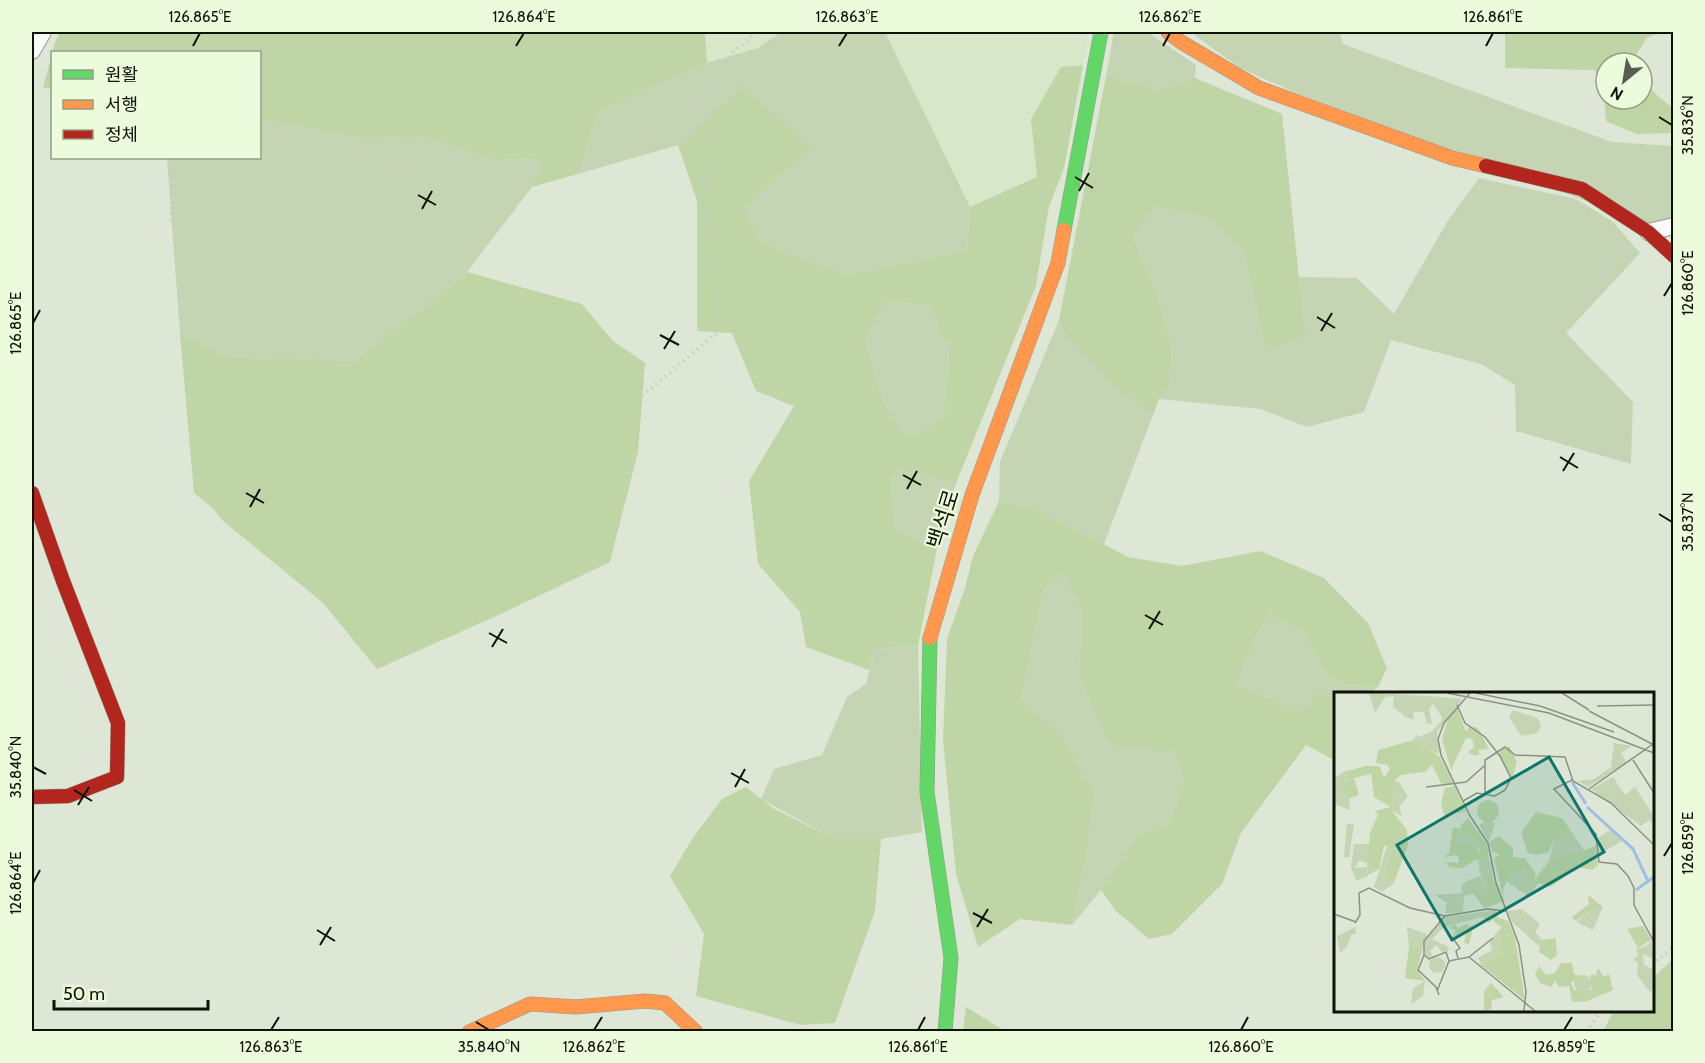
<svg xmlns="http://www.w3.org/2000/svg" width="1705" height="1063" font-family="Cabin,'Noto Sans KR',sans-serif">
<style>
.built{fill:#d8e7ca}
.green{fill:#c5d5b3}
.forest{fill:#bfd5a6;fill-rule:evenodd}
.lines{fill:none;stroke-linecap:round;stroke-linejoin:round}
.street-casing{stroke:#959b8e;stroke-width:18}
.fast-casing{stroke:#959b8e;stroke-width:15}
.slow-casing{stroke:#959b8e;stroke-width:15}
.jam-casing{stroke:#959b8e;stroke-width:15}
.path{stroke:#cacdc8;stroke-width:4;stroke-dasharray:1.5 4.5;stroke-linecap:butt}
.street{stroke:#fafbf9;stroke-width:16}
.fast{stroke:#63d668;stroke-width:14}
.slow{stroke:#ff974d;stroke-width:14}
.jam{stroke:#b3261e;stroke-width:14}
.ticks{fill:none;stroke:#0e1308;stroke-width:2}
.labels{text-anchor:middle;stroke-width:4.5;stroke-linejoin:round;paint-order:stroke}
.street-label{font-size:22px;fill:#0e1308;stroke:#ecfbdb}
.inset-river{fill:none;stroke:#9cc0e5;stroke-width:3}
.inset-road{fill:none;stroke:#8b9283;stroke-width:1.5}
.view{fill:#0f766e;fill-opacity:0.15;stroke:#0f766e;stroke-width:3}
.inset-edge{fill:none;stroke:#0e1308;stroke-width:3}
.neatline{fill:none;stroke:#0e1308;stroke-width:2}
.ticks-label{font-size:15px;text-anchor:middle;fill:#0e1308}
</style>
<rect width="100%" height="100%" fill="#dee7d5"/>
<g class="built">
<polygon points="705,32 782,32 758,48 707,63"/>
<polygon points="885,32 1089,32 1083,65 1061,67 1031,119 1037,177 970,207"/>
</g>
<g class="green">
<polygon points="782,32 885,32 970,207 967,250 847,275 760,242 745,206 743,84 678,145 578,174 596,112 707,63 758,48"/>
<polygon points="1114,32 1147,32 1196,65 1195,78 1162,90 1106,76"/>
<polygon points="1195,32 1340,32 1343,44 1612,142 1673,146 1673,217 1648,224 1294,92 1240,68 1193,34"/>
<polygon points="260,121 298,126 354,138 423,136 494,160 543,159 532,187 467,272 355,361 224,356 180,334 167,158 260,158"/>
<polygon points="1479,178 1576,199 1613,222 1640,253 1566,333 1633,402 1631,464 1516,431 1515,385 1481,364 1391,340 1364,412 1307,427 1260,409 1159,399 1169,388 1172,349 1158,296 1133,237 1156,205 1211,219 1243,250 1266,351 1304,336 1299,277 1357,278 1394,314 1447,222"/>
<polygon points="887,300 930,306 949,351 944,416 917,436 906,434 884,404 863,340"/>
<polygon points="1059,320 1067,339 1118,389 1153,415 1104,544 1035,508 999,501 1000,462"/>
<polygon points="897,466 956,483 937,549 896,530 891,484"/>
<polygon points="1066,572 1082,613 1079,670 1174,751 1184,781 1168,825 1136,836 1101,890 1072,925 1087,853 1094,794 1021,700 1044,589"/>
<polygon points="1269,614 1304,631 1325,672 1344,685 1378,687 1369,694 1336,694 1336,697 1317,693 1299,712 1237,684 1254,640"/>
<polygon points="918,645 922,832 881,839 832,838 761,799 774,769 822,755 847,697 866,684 875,649"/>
</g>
<g class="forest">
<polygon points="60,32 705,32 707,63 597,112 578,174 532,187 543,159 494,160 423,136 354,138 298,126 260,121 260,52 52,52 52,89 43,88 55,42"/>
<polygon points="1505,32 1660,32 1647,38 1631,63 1606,63 1606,99 1642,99 1642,80 1660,98 1673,108 1673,130 1670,133 1637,134 1606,121 1603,83 1594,70 1505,68"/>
<path d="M1083 65 1064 168 1049 207 1036 286 956 483 897 467 891 484 896 530 937 549 918 645 875 649 869 670 806 647 800 612 758 564 749 481 794 406 756 391 732 333 697 331V201L678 145 743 84 811 148 745 206 760 242 847 275 967 250 970 207 1037 177 1031 119 1061 67ZM887 300 930 306 949 351 944 416 917 436 906 434 884 404 864 340Z"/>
<polygon points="1106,76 1162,90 1195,78 1282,114 1305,336 1266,352 1243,250 1211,219 1156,206 1133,237 1158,296 1172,349 1169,388 1159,399 1153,415 1118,389 1067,339 1059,320"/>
<polygon points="467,272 582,304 612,340 645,363 638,452 610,562 503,613 377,669 323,603 222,520 214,509 194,493 180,334 224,356 355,361"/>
<polygon points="999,501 1035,508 1128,557 1182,566 1260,551 1324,578 1368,623 1387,668 1378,687 1344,685 1325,672 1304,631 1269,614 1254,640 1237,684 1299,712 1317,693 1336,697 1336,758 1334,760 1306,745 1241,833 1222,884 1172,934 1149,939 1116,911 1101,890 1136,836 1168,825 1184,781 1174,751 1111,746 1092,705 1079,670 1082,613 1065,573 1044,589 1021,700 1060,733 1094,794 1087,853 1072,925 1020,919 978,947 956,874 943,740 947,639 965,588 973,556"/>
<polygon points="746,787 773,808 832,838 881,839 875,911 835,1023 801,1025 696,996 704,934 670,876 692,839 722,799"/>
<polygon points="1673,959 1673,1031 1603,1031 1612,1014 1616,1011 1652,1010 1653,978"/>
<polygon points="966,1007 1005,1031 963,1031"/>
</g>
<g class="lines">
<defs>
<g id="street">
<polyline points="32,51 43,32"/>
<polyline points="1648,232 1674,226"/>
</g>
<g id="fast">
<polyline points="1064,230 1101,32"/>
<polyline points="930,638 927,792 951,958 945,1032"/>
</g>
<g id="slow">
<polyline points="1168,32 1181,42 1259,88 1452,158 1486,166"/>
<polyline points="930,638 972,495 1058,263 1064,230"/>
<polyline points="469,1032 530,1004 576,1007 645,1001 665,1003 696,1032"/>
</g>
<g id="jam">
<polyline points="1486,166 1582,189 1648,232 1674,256"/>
<polyline points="32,493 63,581 118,723 117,777 68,796 32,797"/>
</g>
</defs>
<use href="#street" class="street-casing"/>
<use href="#fast" class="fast-casing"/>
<use href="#slow" class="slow-casing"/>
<use href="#jam" class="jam-casing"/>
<g class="path">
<polyline points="260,136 391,162 490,174 579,168 619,153 646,131 689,115 714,81 733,52 757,32"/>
<polyline points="171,221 173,158"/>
<polyline points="1514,366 1582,300 1620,249 1629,244"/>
<polyline points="642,396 717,333 717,289 706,208 710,131 700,102"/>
<polyline points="1652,965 1674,946"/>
<polyline points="1587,1032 1601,1010"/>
</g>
<use href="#street" class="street"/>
<use href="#fast" class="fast"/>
<use href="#slow" class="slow"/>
<use href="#jam" class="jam"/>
</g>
<path class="ticks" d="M193 46 200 33M516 46 524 33M839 46 847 33M1163 46 1170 33M1486 46 1493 33M1659 117 1672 125M1075 177 1093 188M1079 191 1089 173M418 195 436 205M422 209 432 191M1664 296 1672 283M1317 317 1335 328M33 323 40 310M1321 331 1332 313M660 335 679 345M664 349 675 331M1560 457 1578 468M1563 471 1574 453M903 475 921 485M907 489 917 471M246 493 264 503M250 507 260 489M1659 514 1672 522M1145 615 1163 625M1149 629 1160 611M489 633 507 643M492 647 503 629M33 767 46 774M731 773 749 783M735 787 745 769M74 790 92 801M78 805 89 787M1664 856 1672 843M33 883 40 870M973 913 992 923M977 927 988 909M317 930 335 941M320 945 331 927M476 1022 489 1030M271 1030 279 1017M594 1030 602 1017M918 1030 925 1017M1241 1030 1248 1017M1564 1030 1572 1017"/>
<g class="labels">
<g class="street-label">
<text transform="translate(943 519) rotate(-73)" y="8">백석로</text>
</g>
</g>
<g transform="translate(1334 692)">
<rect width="320" height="320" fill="#dee7d5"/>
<path d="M35 1 96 4 128 7 103 40 105 61H101L80 48 82 42 85 45 97 40 109 27 99 12 95 17 98 32 93 31 90 20H79L80 28 72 25 59 15 60 4 51 5 41 21ZM179 18 203 26 207 33 204 41 187 44 175 25ZM280 51 297 54 287 61 293 71 254 95 244 89 260 87 277 75ZM9 80 14 90H6L14 98 16 118 0 112V87ZM279 85 291 103 301 95 319 123V132L315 128 307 134 257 97ZM60 89 65 90 74 105 65 115 68 124 58 119ZM153 128 161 131 155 150 145 133ZM13 132H20L15 165H10ZM127 133 129 140 143 150 146 164 139 156 124 151ZM276 138 288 149 266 162 265 145ZM237 139 251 160 214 174 220 146ZM54 151 60 152 50 183 60 191 48 200 40 195ZM20 152H36L33 171 25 169 21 176 33 175 34 184 22 189 17 175ZM155 167 157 170 159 186 146 182 144 168ZM210 174 211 181 195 205 171 188 180 179 190 178 199 191ZM146 184 156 201 146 202 139 194 140 202 130 204 129 220 111 222 113 211 101 203 128 201 127 194 132 189ZM188 217 206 232 201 240 208 248 206 255 179 231 173 219ZM162 218 163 225 155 231 148 225 110 235 98 247 113 254 115 258 108 260 102 253 96 259 99 264 95 266 91 263V249L112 225ZM257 219H267L259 238 242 230ZM21 235 22 242 17 243 13 255 6 261 3 244ZM73 235 93 242 89 254 75 255ZM162 241 168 244 163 265 147 273 144 266 158 258 156 250ZM317 248 319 267 309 262 310 272 319 278V298L316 300 303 283 304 271 299 267 304 264 302 257 313 254ZM95 273a8 8 0 1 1 16 0a8 8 0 1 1-16 0ZM240 292a9 9 0 1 1 18 0a9 9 0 1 1-18 0ZM91 289 89 304 77 312 79 296Z" fill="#c5d5b3"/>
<path d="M123 16 132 40 136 34 144 36 155 57 144 58 146 62 141 64 134 60 140 55 138 47 132 46 117 78 108 47 114 27ZM80 48 106 65 120 92 108 93 98 73 91 80 67 83 60 89 58 119 73 138 74 153 60 191 50 183 60 152 50 154 45 177 34 183 33 171 36 141 44 123 41 119 57 115 40 105 37 82 20 86 25 103 14 107V99L9 98 6 90H14L9 80 32 74H45L50 85 56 78 54 73 42 71 44 58ZM175 54 183 70 178 87 164 61ZM121 94 132 120 110 123 107 111 111 96ZM143 119a11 11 0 1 1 22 0a11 11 0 1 1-22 0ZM202 120 228 126 237 139 220 146 215 160 203 163 194 161 187 141ZM134 126 153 152 155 167 141 168 129 176 116 175 112 170 125 171 124 163 110 165 115 161 119 135 126 137 124 151H133L147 161 143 150 129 140 127 133ZM165 144 179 156V165L191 166 202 182 200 191 190 189 193 180 190 178 175 183 169 198 170 210 160 166 166 163 158 159 155 150ZM262 154 264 174 258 178 244 175 217 195 204 191 213 171ZM146 182 159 186 168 210 150 216 136 197 139 194 146 202 156 201ZM254 203 269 215 267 219H257L241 229 238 225 255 212ZM163 225 174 229 181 246 191 308 147 273 163 265 168 244 162 241 168 235 161 231 159 227ZM121 232 124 236 132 232 139 236 135 252 130 251 132 241 119 246 121 238 114 236ZM309 234 317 248 304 256 293 237ZM222 246 223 263 217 268 205 260 208 248ZM89 254 83 278 91 289 71 286 75 255ZM227 271H238L240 282 250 285 237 290 240 298H258L256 283H262L264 276 270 285 275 282 279 298 253 309 238 310 235 294 225 295 221 289 217 295 206 291 201 282 205 274 212 283 221 281ZM157 291 170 305 158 308 157 317 150 319V299Z" fill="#bfd5a6"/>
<path class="inset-river" d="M238 90 252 112M253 115 299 157 314 189M302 198 320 185"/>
<path class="inset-road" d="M113 1 215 21 320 61M136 1 110 31 104 47 107 63 136 124 154 151 162 191 185 253 192 300 190 319M142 1 206 14 280 40M228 1 255 18M123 13 131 31 151 45 166 64 177 86 171 98 161 104 143 101 129 109M263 14 320 13M255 19 320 53M299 68 320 101M238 88 220 97 262 142 265 170 283 172 294 184 300 196V213L320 250M92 95 132 90 150 74M255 97 319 52M151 102V68L171 55 181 63 231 65 239 89 277 111 320 153M0 222 22 230M21 231 26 223 25 201 35 196 76 216 111 224 153 217 172 219M117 244 126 256 122 259 124 266M90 263 95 267 112 260 115 269 103 299M135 265 159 246M115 269 135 265 201 319M105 303 102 295 84 278 90 263V249L111 224"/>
<path class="view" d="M215 65 270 160 118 248 63 153Z"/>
<rect width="320" height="320" class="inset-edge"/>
</g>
<rect width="1705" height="1063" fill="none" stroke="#ecfbdb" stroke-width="66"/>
<rect x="51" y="51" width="210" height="108" fill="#ecfbdb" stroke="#939e87" stroke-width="1.5"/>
<rect x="63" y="70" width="30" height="9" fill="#63d668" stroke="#939e87" stroke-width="1.5"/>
<text x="105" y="81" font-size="18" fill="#0e1308">원활</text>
<rect x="63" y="100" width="30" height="9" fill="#ff974d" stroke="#939e87" stroke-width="1.5"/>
<text x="105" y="111" font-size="18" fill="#0e1308">서행</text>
<rect x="63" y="130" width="30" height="9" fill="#b3261e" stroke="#939e87" stroke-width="1.5"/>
<text x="105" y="141" font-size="18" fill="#0e1308">정체</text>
<g transform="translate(1624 81) rotate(210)"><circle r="28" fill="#ecfbdb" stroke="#939e87" stroke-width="1.5"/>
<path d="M0-4.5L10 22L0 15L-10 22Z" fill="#575d50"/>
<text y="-9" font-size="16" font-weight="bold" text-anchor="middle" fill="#0e1308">N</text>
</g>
<path d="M54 1000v9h154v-9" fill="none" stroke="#0e1308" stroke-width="3"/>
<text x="63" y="1000" font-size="18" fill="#0e1308" stroke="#ecfbdb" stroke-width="4.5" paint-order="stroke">50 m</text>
<rect x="33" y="33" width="1639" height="997" class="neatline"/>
<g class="ticks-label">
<text x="200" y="22">126.865°E</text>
<text x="524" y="22">126.864°E</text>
<text x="847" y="22">126.863°E</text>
<text x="1170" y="22">126.862°E</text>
<text x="1493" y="22">126.861°E</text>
<text transform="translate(1688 125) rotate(-90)" y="5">35.836°N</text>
<text transform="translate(1688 283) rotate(-90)" y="5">126.860°E</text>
<text transform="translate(16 323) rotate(-90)" y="5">126.865°E</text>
<text transform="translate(1688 522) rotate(-90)" y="5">35.837°N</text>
<text transform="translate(16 767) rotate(-90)" y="5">35.840°N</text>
<text transform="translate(1688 843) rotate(-90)" y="5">126.859°E</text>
<text transform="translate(16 883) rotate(-90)" y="5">126.864°E</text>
<text x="271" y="1052">126.863°E</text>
<text x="489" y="1052">35.840°N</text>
<text x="594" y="1052">126.862°E</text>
<text x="918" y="1052">126.861°E</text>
<text x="1241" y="1052">126.860°E</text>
<text x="1564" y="1052">126.859°E</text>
</g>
</svg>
